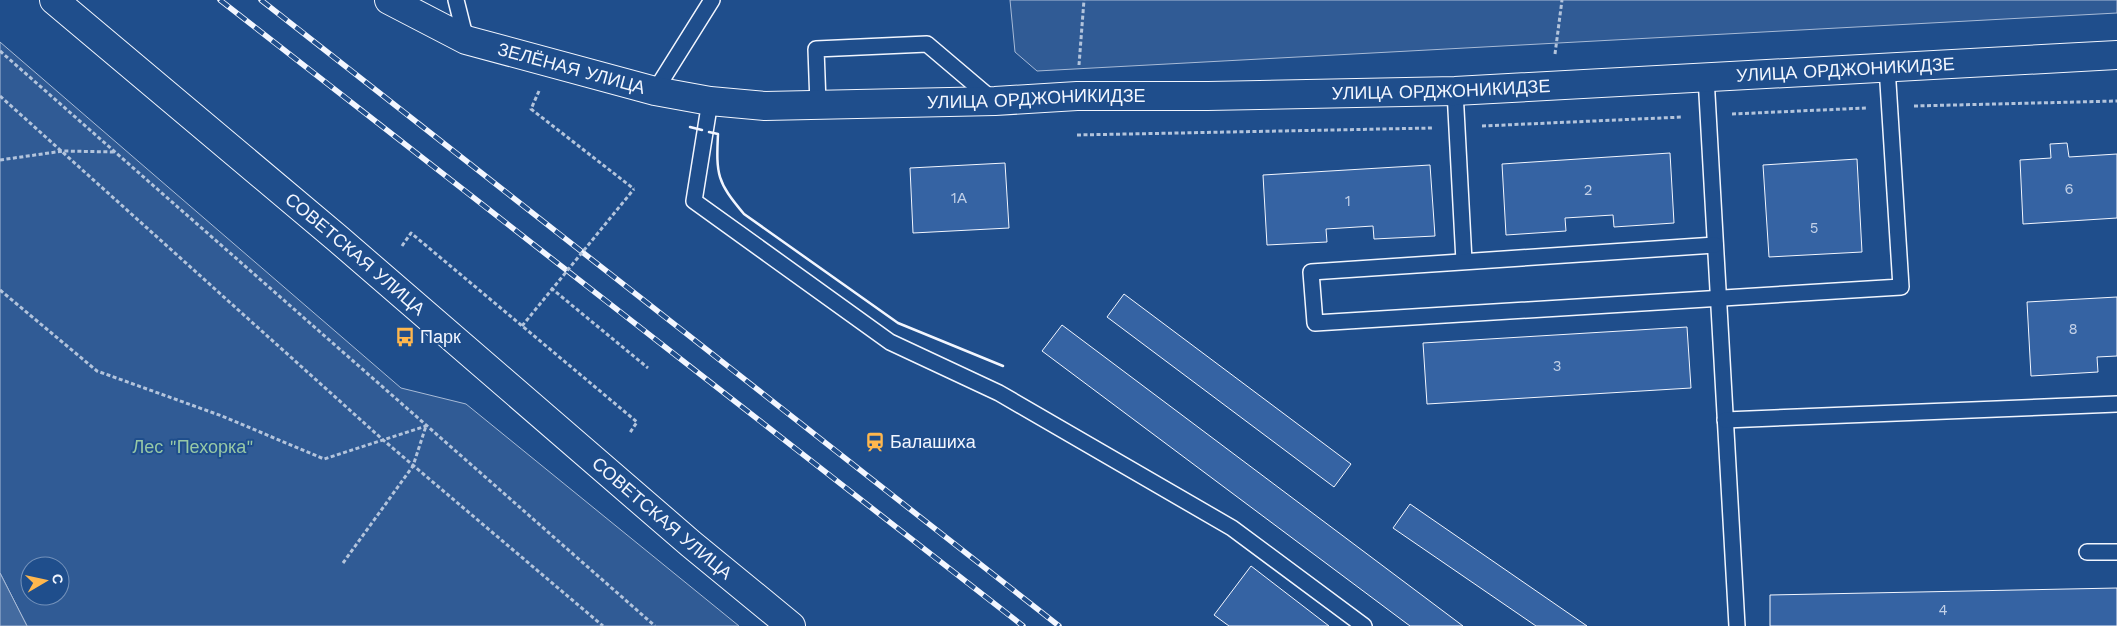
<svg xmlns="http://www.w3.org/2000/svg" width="2117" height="626" font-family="'Work Sans',sans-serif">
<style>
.built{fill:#305b95;stroke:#a8bbd7;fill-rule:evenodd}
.water{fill:#446ba0;stroke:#a8bbd7}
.building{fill:#3563a3;stroke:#f2f6ff}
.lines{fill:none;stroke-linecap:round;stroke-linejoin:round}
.service-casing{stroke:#f2f6ff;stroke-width:18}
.minor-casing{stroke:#f2f6ff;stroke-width:30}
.primary-casing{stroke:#f2f6ff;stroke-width:30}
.path{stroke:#b3c4dc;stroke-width:3;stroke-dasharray:4 2.5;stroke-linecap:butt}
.service{stroke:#1f4e8c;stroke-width:15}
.minor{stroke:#1f4e8c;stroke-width:28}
.primary{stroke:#1f4e8c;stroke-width:28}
.rail-casing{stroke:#f2f6ff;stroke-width:5.5}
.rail{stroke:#1f4e8c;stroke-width:4;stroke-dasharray:11;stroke-linecap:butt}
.path-bridge{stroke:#b3c4dc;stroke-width:3;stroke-dasharray:4 2.5;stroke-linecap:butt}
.wall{stroke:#f2f6ff;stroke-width:2.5}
.labels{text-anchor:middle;stroke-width:4;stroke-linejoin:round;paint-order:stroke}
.number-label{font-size:15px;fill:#c3d1e8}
.street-label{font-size:18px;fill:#f2f6ff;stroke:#1f4e8c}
.poi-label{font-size:18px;fill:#f2f6ff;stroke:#1f4e8c;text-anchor:start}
.park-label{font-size:18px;fill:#97c8a6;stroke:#1f4e8c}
</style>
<rect width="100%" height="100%" fill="#1f4e8c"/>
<g class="built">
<polygon points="1010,0 2117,0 2117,13 1037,71 1015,52"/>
<path d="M0 42 401 388 466 404 739 626H27L0 573ZM30 566H60V596H30Z"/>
</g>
<polygon class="water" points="0,573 27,626 0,626"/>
<g class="building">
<polygon points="2067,143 2069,157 2117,154 2117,218 2023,224 2020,160 2051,158 2050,144"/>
<polygon points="1670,153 1674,223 1614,227 1613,215 1565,218 1566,231 1506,235 1502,164"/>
<polygon points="1857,159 1862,252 1769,257 1763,165"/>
<polygon points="1005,163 1009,228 913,233 910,168"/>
<polygon points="1430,165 1435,236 1374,239 1373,226 1326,229 1327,242 1267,245 1263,175"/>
<polygon points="1124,294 1351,464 1334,487 1107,317"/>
<polygon points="2117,297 2117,356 2097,357 2098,372 2031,376 2027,302"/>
<polygon points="1062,325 1463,626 1410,626 1042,351"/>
<polygon points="1687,327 1691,388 1427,404 1423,343"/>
<polygon points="1410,504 1587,626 1536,626 1393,528"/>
<polygon points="1251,566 1329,626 1229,626 1214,615"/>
<polygon points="2117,588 2117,626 1770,626 1770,595"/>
</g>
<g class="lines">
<defs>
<g id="service">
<polyline points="456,0 466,40"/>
<polyline points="1706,77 1737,626"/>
<polyline points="655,91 712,0"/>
<polyline points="1455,91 1464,261"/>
<polyline points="710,101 694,201 890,342 999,393 1232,528 1364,626"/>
<polyline points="818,104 816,49 927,44 993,100"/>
<polyline points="1715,245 1311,272 1315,323 1901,287 1887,67"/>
<polyline points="1725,420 2117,404"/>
<polyline points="2087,552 2117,552"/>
</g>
<g id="minor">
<path id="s1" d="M389 0 466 40 655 91 710 101 765 106 995 101 1077 96H1208L1455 91 2117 55"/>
</g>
<g id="primary">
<path id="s2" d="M54 0 337 238 691 544 791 626"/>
</g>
</defs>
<use href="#service" class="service-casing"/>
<use href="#minor" class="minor-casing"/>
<use href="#primary" class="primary-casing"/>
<g class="path">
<polyline points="0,51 655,626"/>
<polyline points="1555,54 1562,0"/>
<polyline points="1079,65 1084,0"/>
<polyline points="539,91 531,109 634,189"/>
<polyline points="0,96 382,439 603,626"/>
<polyline points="1914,106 2117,101"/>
<polyline points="1732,114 1866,108"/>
<polyline points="1482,126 1683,117"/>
<polyline points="1077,135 1433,128"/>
<polyline points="0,160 63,151 115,152"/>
<polyline points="402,246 411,233 637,422 629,434"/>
<polyline points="551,288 648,368"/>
<polyline points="0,290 97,371 222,416 324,459 426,426"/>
<polyline points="343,563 413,466 426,426"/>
</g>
<use href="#service" class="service"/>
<use href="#minor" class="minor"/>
<use href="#primary" class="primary"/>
<defs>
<g id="rail">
<polyline points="220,0 1023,626"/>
<polyline points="261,0 1059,626"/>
</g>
</defs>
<use href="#rail" class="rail-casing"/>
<use href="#rail" class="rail"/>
<polyline class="path-bridge" points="522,326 634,189"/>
<g class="wall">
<polyline points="690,127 702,130"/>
<path d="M709 132 718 134C716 175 717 182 744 214L898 323 1003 366"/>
</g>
</g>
<defs>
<symbol id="bus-bare" viewBox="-9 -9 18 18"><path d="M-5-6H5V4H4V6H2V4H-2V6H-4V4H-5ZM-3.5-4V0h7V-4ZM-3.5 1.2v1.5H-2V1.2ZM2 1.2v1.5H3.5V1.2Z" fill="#ffb74d" stroke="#1f4e8c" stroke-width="2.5" paint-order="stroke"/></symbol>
<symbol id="station-bare" viewBox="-9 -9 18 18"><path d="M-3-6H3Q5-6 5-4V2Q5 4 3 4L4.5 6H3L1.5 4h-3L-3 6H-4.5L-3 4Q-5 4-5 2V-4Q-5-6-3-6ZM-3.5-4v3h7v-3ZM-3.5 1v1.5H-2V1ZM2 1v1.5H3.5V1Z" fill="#ffb74d" stroke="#1f4e8c" stroke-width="2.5" paint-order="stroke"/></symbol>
</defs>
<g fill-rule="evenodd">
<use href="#bus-bare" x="391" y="323" width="28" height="28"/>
<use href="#station-bare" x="861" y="428" width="28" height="28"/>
</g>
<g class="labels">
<g class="number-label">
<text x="2069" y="194">6</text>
<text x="1588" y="195">2</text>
<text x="959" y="203">1А</text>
<text x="1348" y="206">1</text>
<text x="1814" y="233">5</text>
<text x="2073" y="334">8</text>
<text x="1557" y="371">3</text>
<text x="1943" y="615">4</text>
</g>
<g class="street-label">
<text dy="6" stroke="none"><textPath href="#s1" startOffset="196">ЗЕЛЁНАЯ УЛИЦА</textPath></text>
<text dy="6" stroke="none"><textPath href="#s1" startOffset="1475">УЛИЦА ОРДЖОНИКИДЗЕ</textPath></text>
<text dy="6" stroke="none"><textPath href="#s1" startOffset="1070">УЛИЦА ОРДЖОНИКИДЗЕ</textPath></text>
<text dy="6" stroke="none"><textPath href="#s1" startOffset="665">УЛИЦА ОРДЖОНИКИДЗЕ</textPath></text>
<text dy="6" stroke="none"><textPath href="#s2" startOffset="394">СОВЕТСКАЯ УЛИЦА</textPath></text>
<text dy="6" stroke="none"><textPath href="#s2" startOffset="799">СОВЕТСКАЯ УЛИЦА</textPath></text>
</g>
<g class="poi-label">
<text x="420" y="343">Парк</text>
<text x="890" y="448">Балашиха</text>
</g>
<g class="park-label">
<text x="193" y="453">Лес "Пехорка"</text>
</g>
</g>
<g transform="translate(45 581) rotate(81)"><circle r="24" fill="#1f4e8c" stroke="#7391ba"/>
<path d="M0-4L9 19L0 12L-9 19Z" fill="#ffb74d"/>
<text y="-8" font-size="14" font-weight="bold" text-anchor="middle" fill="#f2f6ff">С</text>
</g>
</svg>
